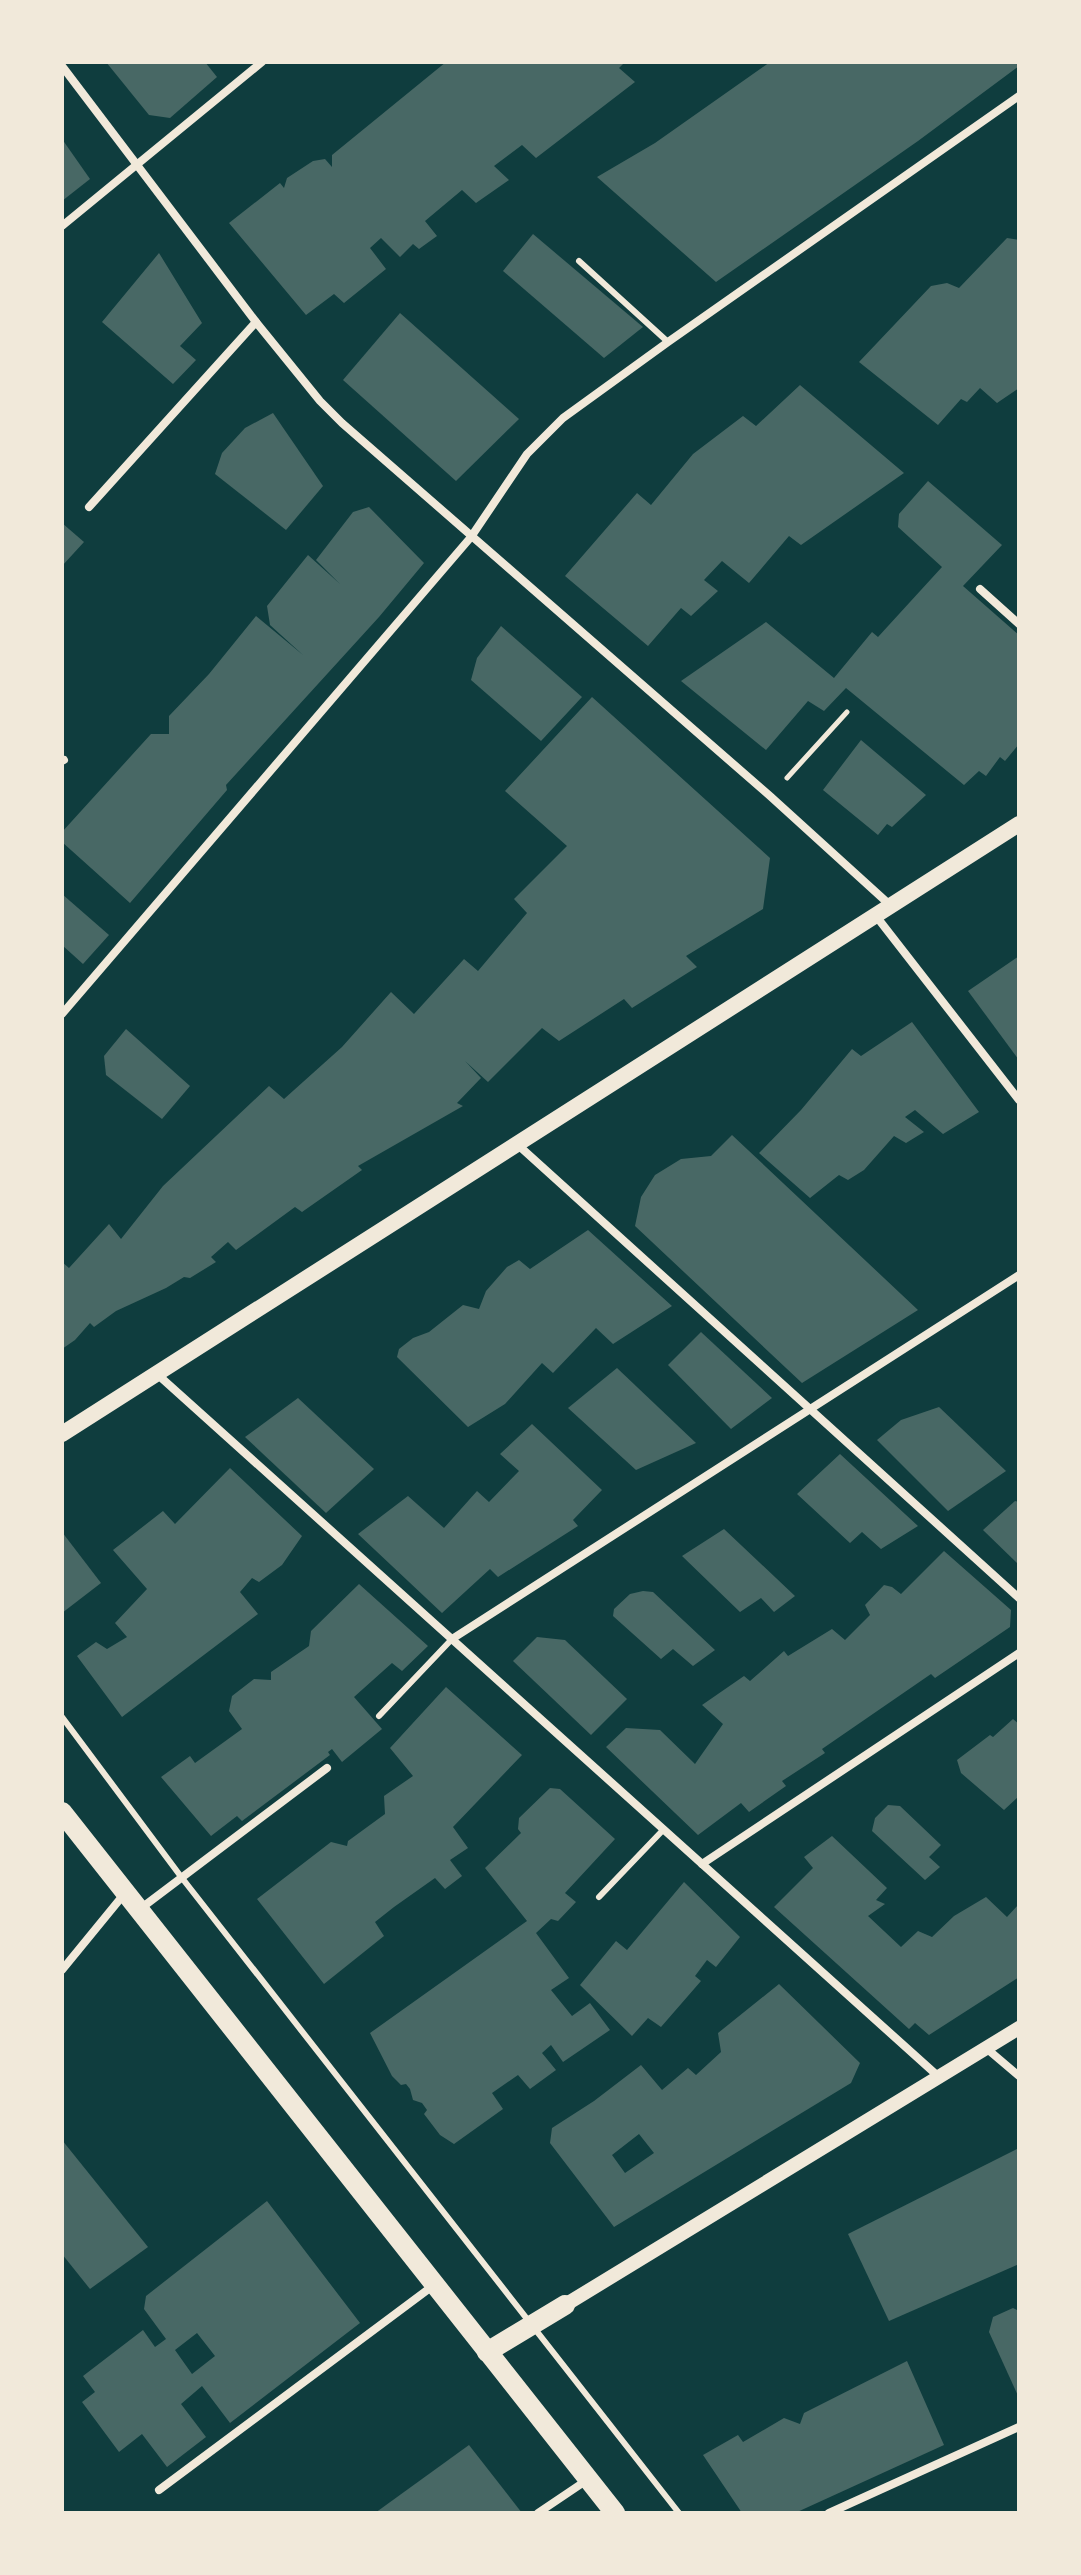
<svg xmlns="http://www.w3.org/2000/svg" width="1081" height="2575" font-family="'Open Sans',sans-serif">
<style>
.building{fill:#486865;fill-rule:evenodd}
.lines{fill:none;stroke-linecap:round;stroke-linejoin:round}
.path{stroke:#f1e9da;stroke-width:5}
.service{stroke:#f1e9da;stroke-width:6}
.minor{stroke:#f1e9da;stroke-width:8}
.tertiary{stroke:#f1e9da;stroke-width:14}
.secondary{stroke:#f1e9da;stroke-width:16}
.primary{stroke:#f1e9da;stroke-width:20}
</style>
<rect width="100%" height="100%" fill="#0f3d3e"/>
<g class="building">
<polygon points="106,62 205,62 217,77 170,118 149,115"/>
<polygon points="446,62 459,64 460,62 625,62 619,68 635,82 536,158 522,145 494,166 509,180 476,203 462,190 425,221 437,236 419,249 413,244 400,257 381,238 370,248 386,269 344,303 334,294 306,315 229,223 280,183 284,188 287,178 313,161 325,159 332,167 332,155"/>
<polygon points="770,62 1019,62 1019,66 918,141 716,282 597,177 655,143"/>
<polygon points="62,139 90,179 62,201"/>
<polygon points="533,234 643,327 604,358 503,271"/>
<polygon points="1007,238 1019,240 1019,388 997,403 980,388 967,402 961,399 938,425 859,362 931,286 947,283 959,288"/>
<polygon points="159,253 202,323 180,346 196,360 173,384 102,322"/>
<polygon points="400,313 519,419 456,481 343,380"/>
<polygon points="800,385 904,473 801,545 789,536 749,583 722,561 704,580 718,591 691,616 681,608 648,646 565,576 637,493 651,505 693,454 743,416 756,426"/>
<polygon points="273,413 323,486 286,530 215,474 222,453 245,428"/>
<polygon points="928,481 1002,545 963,586 1019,635 1019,744 1005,761 1000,757 986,776 979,771 964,785 846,688 824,711 808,701 766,750 681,681 766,622 834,678 872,632 878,637 942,567 898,527 899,514"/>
<polygon points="369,507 424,563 379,617 226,785 227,790 130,903 62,842 62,832 151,734 169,734 169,716 209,674 256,616 303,655 270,625 267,606 308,555 340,584 316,560 353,512"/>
<polygon points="62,523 84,542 62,566"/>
<polygon points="501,626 582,697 541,741 471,680 477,658"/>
<polygon points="592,697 770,858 763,909 686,956 697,967 632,1008 624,999 559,1041 542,1028 488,1082 465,1061 481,1078 457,1103 463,1106 358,1166 362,1170 302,1212 295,1207 236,1250 228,1242 211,1257 216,1262 190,1278 184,1277 166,1288 116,1311 94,1327 90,1323 75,1340 62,1349 62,1262 69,1268 109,1224 121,1239 163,1186 269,1086 284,1099 342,1047 391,992 414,1014 464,959 478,971 527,913 514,899 567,846 505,791"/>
<polygon points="861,740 926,795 892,827 887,824 878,835 823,790"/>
<polygon points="62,894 109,935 83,964 62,945"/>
<polygon points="1019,956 1019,1060 968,991"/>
<polygon points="912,1022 979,1112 943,1134 915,1110 905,1117 924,1132 906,1143 894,1136 864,1170 848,1180 839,1175 810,1198 759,1153 801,1110 852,1049 861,1056"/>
<polygon points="126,1029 190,1086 162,1119 106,1075 104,1056"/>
<polygon points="732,1135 918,1310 802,1383 635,1226 641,1197 655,1175 681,1159 711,1156"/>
<polygon points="588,1230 672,1306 613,1344 596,1328 553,1373 542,1363 505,1404 468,1427 397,1357 399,1349 413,1338 429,1332 463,1305 479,1309 486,1291 507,1267 519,1260 530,1269"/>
<polygon points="701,1332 772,1398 731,1429 668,1365"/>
<polygon points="617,1368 696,1443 636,1470 568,1408"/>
<polygon points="298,1398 374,1469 326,1513 245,1437"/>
<polygon points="939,1407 1006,1471 948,1511 877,1440 901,1420"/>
<polygon points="532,1424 602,1490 573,1520 578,1526 498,1577 490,1569 442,1613 358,1534 408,1496 444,1528 477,1491 489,1502 519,1471 500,1454"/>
<polygon points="840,1454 918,1526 881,1549 862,1532 850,1543 797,1494"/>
<polygon points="230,1468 302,1536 282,1565 259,1582 252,1578 240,1592 258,1614 122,1717 77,1656 96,1642 107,1649 127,1637 115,1623 147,1589 113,1550 163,1511 175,1524"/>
<polygon points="1015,1501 1019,1502 1019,1565 983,1530"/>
<polygon points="724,1529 795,1596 774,1612 761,1598 740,1612 682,1556"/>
<polygon points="62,1532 101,1583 62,1613"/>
<polygon points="944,1551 1011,1610 1010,1627 935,1678 931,1674 822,1749 825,1753 782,1781 786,1786 749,1812 741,1803 698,1835 606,1747 626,1728 660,1730 695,1764 723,1724 702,1705 744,1676 750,1681 784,1651 788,1656 832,1629 845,1640 870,1615 865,1605 884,1585 892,1587 901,1594"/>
<polygon points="359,1584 428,1646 402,1671 392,1663 354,1697 382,1729 342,1762 332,1749 328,1752 330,1755 242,1821 237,1816 211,1836 161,1777 190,1756 195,1763 242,1729 229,1711 232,1696 254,1679 271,1680 271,1672 309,1646 311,1631"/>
<polygon points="643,1591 653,1592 715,1650 693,1666 673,1649 661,1659 613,1616 614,1609 630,1594"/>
<polygon points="537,1637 565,1640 627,1699 591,1735 513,1661"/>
<polygon points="446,1687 522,1755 453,1827 468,1848 450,1860 462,1876 445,1889 435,1878 394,1907 375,1922 384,1936 324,1984 257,1899 331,1842 347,1846 348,1841 385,1814 384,1796 413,1776 390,1748"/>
<polygon points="1013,1719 1019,1724 1019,1796 1004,1810 961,1773 957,1760 990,1735 993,1737"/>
<polygon points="550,1788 560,1789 615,1839 565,1893 576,1902 558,1921 551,1919 536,1933 569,1978 551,1990 572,2016 590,2003 610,2030 563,2062 551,2045 542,2053 556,2070 530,2089 518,2075 492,2093 503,2109 454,2144 440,2135 424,2114 427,2110 422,2103 413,2100 410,2089 406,2084 401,2085 392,2076 370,2033 527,1921 485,1868 521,1833 518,1829 519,1818"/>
<polygon points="888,1805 900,1806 941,1845 929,1857 940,1867 925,1880 872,1831 875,1818"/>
<polygon points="832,1836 887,1888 876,1900 885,1904 868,1916 901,1947 918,1931 932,1937 954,1916 986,1897 1007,1917 1019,1904 1019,1977 929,2035 915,2023 909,2029 774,1907 813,1868 804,1857"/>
<polygon points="684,1882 740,1937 716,1967 707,1960 695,1976 701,1981 661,2027 648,2018 632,2036 580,1985 616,1941 627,1950"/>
<path d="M779 1984 860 2063 851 2083 614 2227 550 2143 552 2128 594 2101 641 2065 662 2090 688 2068 696 2075 721 2052 718 2033ZM639 2134 654 2153 625 2173 612 2155Z"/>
<polygon points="62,2140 148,2247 90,2289 62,2254"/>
<polygon points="1019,2148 1019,2264 889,2321 848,2234"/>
<path d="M267 2201 360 2323 230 2423 202 2386 181 2404 206 2437 167 2467 142 2434 119 2452 82 2402 95 2392 83 2376 143 2330 155 2347 166 2339 144 2309 146 2296ZM197 2333 215 2356 192 2374 175 2350Z"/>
<polygon points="1013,2308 1019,2311 1019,2398 989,2332 993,2317"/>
<polygon points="907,2361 944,2445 795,2513 742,2513 703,2455 738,2435 743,2442 784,2418 800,2424 804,2413"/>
<polygon points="469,2445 522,2513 375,2513"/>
</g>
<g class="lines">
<polyline class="path" points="787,778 847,712"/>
<g class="service">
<polyline points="579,261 668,342"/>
<polyline points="379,1716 452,1639"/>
<polyline points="62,1717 182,1878 679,2513"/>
<polyline points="599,1897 664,1829"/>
</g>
<g class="minor">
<polyline points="62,66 256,322 320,401 342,423 770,796 890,905"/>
<polyline points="62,226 262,62"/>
<polyline points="89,507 256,322"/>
<polyline points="980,589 1019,624"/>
<polyline points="62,761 64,760"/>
<polyline points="876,916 1019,1100"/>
<polyline points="62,1014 471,537 527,454 563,418 668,342 1019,96"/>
<polyline points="518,1145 1019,1598"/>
<polyline points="157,1374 939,2077"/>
<polyline points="452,1639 1019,1275"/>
<polyline points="702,1864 1019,1653"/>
<polyline points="140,1909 327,1768"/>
<polyline points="62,1970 125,1893"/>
<polyline points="986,2048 1019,2076"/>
<polyline points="159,2490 434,2285"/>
<polyline points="538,2513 587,2480"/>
<polyline points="829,2513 1019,2427"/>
</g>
<polyline class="tertiary" points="565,2305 1019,2028"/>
<polyline class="secondary" points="62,1434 1019,824"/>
<g class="primary">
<polyline points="62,1812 615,2513"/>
<polyline points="487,2352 565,2305"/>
</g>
</g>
<rect width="1081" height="2575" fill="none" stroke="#f1e9da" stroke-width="128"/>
</svg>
